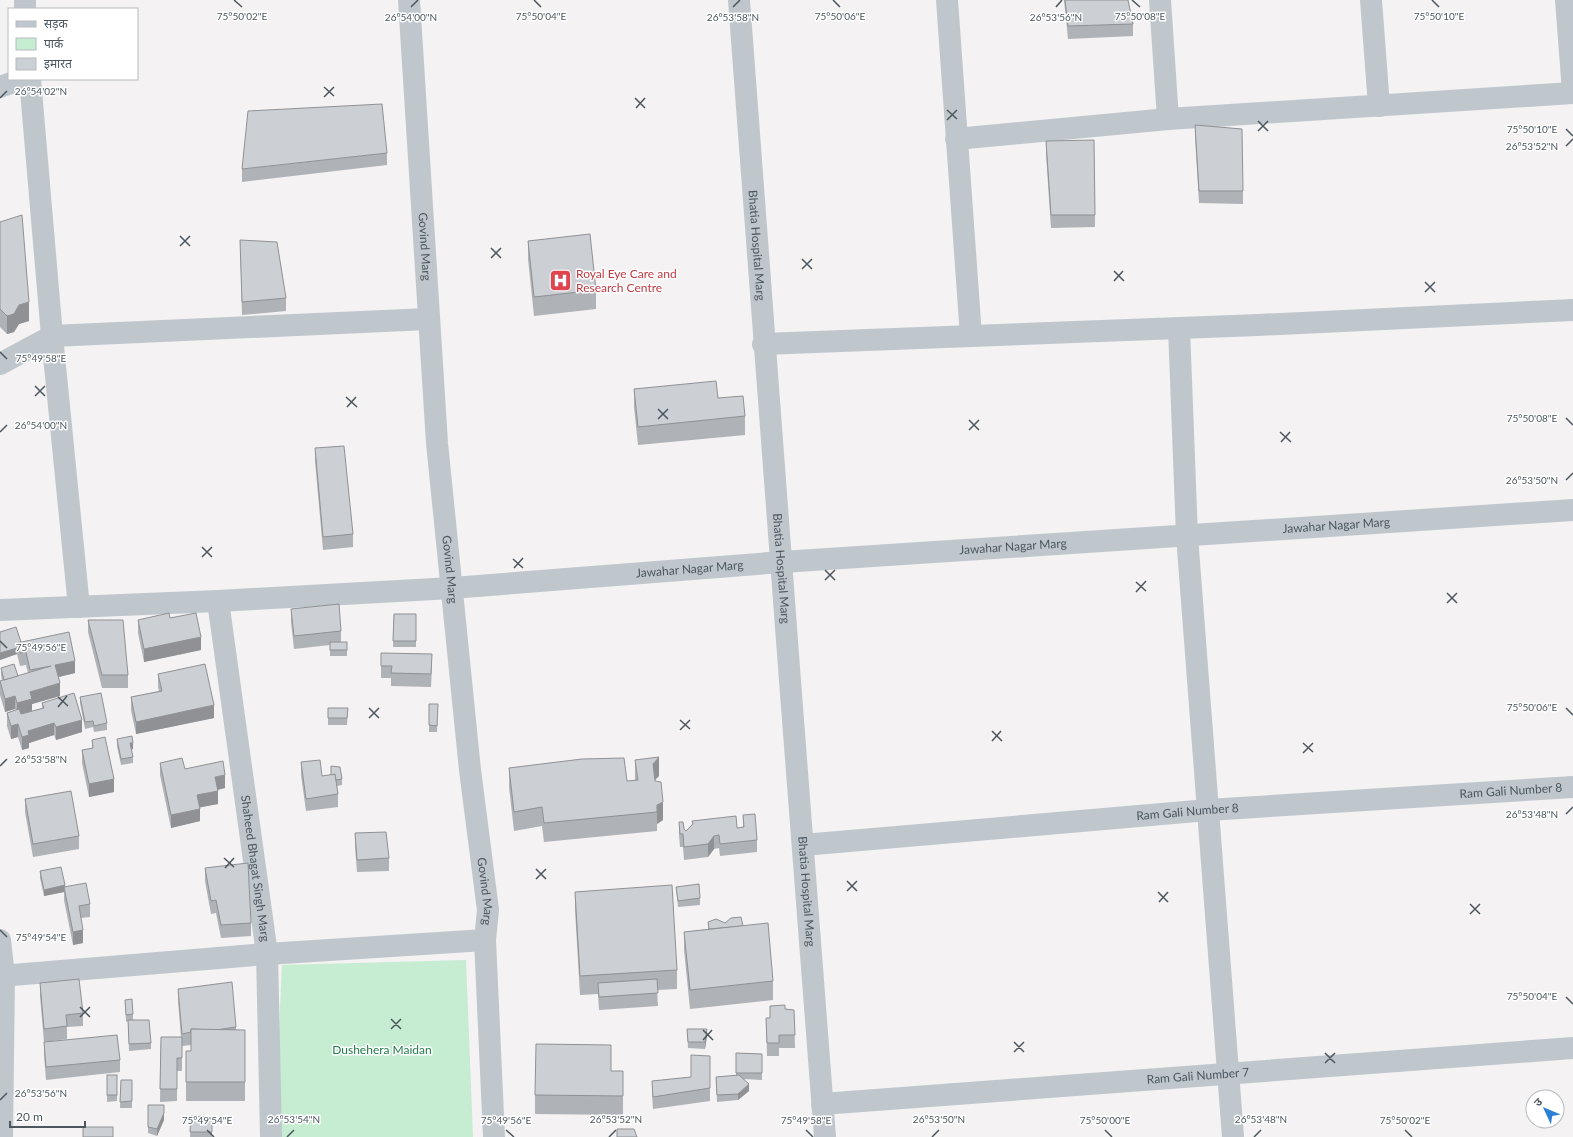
<svg xmlns="http://www.w3.org/2000/svg" width="1573" height="1137" font-family="Lato,'Noto Sans Devanagari',sans-serif">
<style>
.green{fill:#c6ecd2}
.lines{fill:none;stroke-linecap:round;stroke-linejoin:round}
.minor{stroke:#bfc7cd;stroke-width:22}
.tertiary{stroke:#bfc7cd;stroke-width:22}
.wall{fill:#afb2b6}
.shaded-wall{fill:#8f9194}
.building{fill:#cccfd4;stroke:#8f9194}
.ticks{fill:none;stroke:#4b565e;stroke-width:1.5}
.labels{text-anchor:middle;stroke-width:3;stroke-linejoin:round;paint-order:stroke}
.street-label{font-size:12px;fill:#4b565e;stroke:#fff}
.health-label{font-size:12px;fill:#be3a42;stroke:#fff;text-anchor:start}
.park-label{font-size:12px;fill:#217a48;stroke:#fff}
.ticks-label{font-size:10px;text-anchor:middle;fill:#4b565e;stroke:#fff;stroke-width:3;stroke-linejoin:round;paint-order:stroke}
</style>
<rect width="100%" height="100%" fill="#f4f2f2"/>
<polygon class="green" points="466,960 473,1137 274,1137 282,965"/>
<g class="lines">
<g class="minor">
<polyline points="25,0 25,9"/>
<path id="s1" d="M739 0C765 379 797 758 825 1137"/>
<polyline points="947,0 971,336"/>
<polyline points="1160,0 1168,119"/>
<polyline points="1371,0 1379,106"/>
<polyline points="1566,0 1573,92"/>
<polyline points="30,79 52,336 79,607"/>
<polyline points="0,87 22,79"/>
<polyline points="956,139 1168,119 1573,93"/>
<polyline points="1179,328 1187,536 1233,1137"/>
<polyline points="763,344 1258,325 1573,310"/>
<path id="s2" d="M218 601 267 954 271 1137"/>
<path id="s3" d="M0 610 218 601 452 588 782 562 1573 510"/>
<path id="s4" d="M803 845 1208 810 1573 787"/>
<polyline points="0,940 4,976 2,1137"/>
<polyline points="0,976 267,954 485,940"/>
<path id="s5" d="M822 1104 1573 1048"/>
</g>
<g class="tertiary">
<path id="s6" d="M409 0 437 443 470 770 488 910 485 940 494 1137"/>
<polyline points="0,364 52,336 428,319"/>
</g>
</g>
<g class="wall">
<polygon points="1064,0 1128,0 1133,24 1133,36 1068,39"/>
<polygon points="1195,125 1243,191 1243,204 1199,203 1195,137"/>
<polygon points="1046,141 1095,215 1095,227 1051,228 1046,154"/>
<polygon points="387,153 387,165 242,182 242,169"/>
<polygon points="0,222 29,321 19,324 14,332 7,334 0,327"/>
<polygon points="240,240 286,298 286,311 242,315"/>
<polygon points="528,241 596,290 596,309 534,316 528,259"/>
<polygon points="634,389 718,398 745,416 745,435 638,445 634,407"/>
<polygon points="315,448 353,534 353,547 323,550 315,461"/>
<polygon points="291,609 341,631 341,642 347,642 347,656 330,656 330,645 294,649 291,622"/>
<polygon points="394,614 416,614 416,647 393,647"/>
<polygon points="170,618 201,650 144,662 138,633 138,620"/>
<polygon points="88,620 128,675 128,688 102,688 88,632"/>
<polygon points="0,632 21,642 75,673 58,677 60,696 32,704 32,711 42,708 42,703 82,732 56,740 54,735 29,743 29,748 22,750 18,737 11,739 7,726 7,713 16,710 15,709 5,712 0,695 0,681 2,681 1,675 1,668 18,676 28,673 26,665 20,666 17,654 0,660"/>
<polygon points="381,653 432,667 431,687 391,686 391,678 381,678"/>
<polygon points="158,674 214,718 136,734 131,710 131,697 159,691 158,687"/>
<polygon points="80,697 107,723 107,730 94,732 93,727 85,729 80,703"/>
<polygon points="429,704 438,704 437,732 429,732"/>
<polygon points="328,708 348,708 347,725 328,725"/>
<polygon points="117,739 133,749 131,750 133,757 133,763 121,765 117,746"/>
<polygon points="92,740 114,792 89,797 82,763 82,750 92,748"/>
<polygon points="635,760 659,776 655,780 663,820 657,824 657,831 544,842 542,826 514,831 509,787 509,768 627,781 635,780"/>
<polygon points="301,762 322,776 342,779 342,785 337,786 338,794 338,807 306,811 301,775"/>
<polygon points="160,763 185,769 225,788 218,790 218,804 200,807 200,821 171,828 160,775"/>
<polygon points="25,799 79,836 79,849 33,857 25,812"/>
<polygon points="743,815 757,840 757,852 720,856 719,848 714,849 708,857 684,860 683,847 680,847 679,835 679,822 684,829 686,831 692,824 692,821 737,828 743,828"/>
<polygon points="355,833 389,858 389,871 357,872 355,846"/>
<polygon points="205,868 251,923 251,936 221,938 216,913 211,914 205,881"/>
<polygon points="40,871 65,887 90,904 90,917 81,918 83,943 73,945 64,900 64,892 44,896 40,878"/>
<polygon points="676,887 700,898 700,905 678,907"/>
<polygon points="575,892 677,970 677,989 657,990 658,1006 599,1010 598,994 580,995 575,910"/>
<polygon points="708,922 725,923 743,926 773,981 773,1000 690,1009 684,950 684,932 708,929"/>
<polygon points="40,983 83,1013 83,1026 67,1027 67,1039 44,1042 40,996"/>
<polygon points="178,989 236,1027 236,1030 245,1030 245,1101 186,1101 186,1051 191,1051 191,1045 182,1046 182,1071 177,1071 177,1101 160,1102 161,1037 181,1037 178,1001"/>
<polygon points="125,1000 133,1014 133,1020 151,1043 151,1049 129,1051 128,1021 126,1022"/>
<polygon points="785,1009 794,1010 795,1048 779,1048 779,1056 767,1056 766,1018 770,1018"/>
<polygon points="687,1029 707,1036 705,1049 688,1048"/>
<polygon points="44,1042 120,1060 120,1072 46,1080 44,1055"/>
<polygon points="736,1053 762,1054 762,1080 744,1079 749,1091 738,1100 717,1102 716,1077 736,1076"/>
<polygon points="710,1056 710,1101 653,1109 652,1094 652,1081 691,1077"/>
<polygon points="611,1071 623,1071 623,1115 535,1114 535,1095"/>
<polygon points="107,1075 117,1075 117,1101 107,1102"/>
<polygon points="121,1080 132,1080 132,1108 120,1108"/>
<polygon points="148,1105 164,1112 164,1120 157,1136 148,1133"/>
<polygon points="191,1116 212,1117 212,1137 190,1137"/>
</g>
<g class="shaded-wall">
<polygon points="29,302 29,321 19,324 14,332 7,334 7,316 19,305"/>
<polygon points="201,637 201,650 144,662 144,649"/>
<polygon points="17,648 17,654 0,660 0,653"/>
<polygon points="75,661 75,673 55,678 55,665"/>
<polygon points="60,683 60,696 32,704 32,712 17,716 17,703 30,692"/>
<polygon points="15,696 15,709 5,712 5,699"/>
<polygon points="214,705 214,718 136,734 136,722"/>
<polygon points="82,720 82,732 56,740 56,727"/>
<polygon points="54,723 54,735 29,743 29,748 22,750 22,737 28,731"/>
<polygon points="18,724 18,737 11,739 11,726"/>
<polygon points="130,743 133,743 133,749 130,750"/>
<polygon points="659,757 659,776 653,782 653,764"/>
<polygon points="225,775 225,788 215,790 215,777"/>
<polygon points="114,779 114,792 89,797 89,784"/>
<polygon points="218,791 218,804 197,808 197,795"/>
<polygon points="663,802 663,820 657,824 657,831 657,805"/>
<polygon points="200,809 200,821 171,828 171,815"/>
<polygon points="714,836 714,849 708,857 708,844"/>
<polygon points="65,885 65,892 64,887 64,892 44,896 44,890"/>
<polygon points="83,930 83,943 73,945 73,932"/>
<polygon points="707,1029 707,1036 705,1049 705,1042"/>
<polygon points="749,1084 749,1091 738,1100 738,1094"/>
<polygon points="164,1105 164,1120 157,1136 157,1129"/>
</g>
<g class="building">
<polygon points="1065,0 1128,0 1133,24 1068,26"/>
<polygon points="382,104 387,153 242,169 248,111"/>
<polygon points="1195,125 1242,129 1243,191 1199,191"/>
<polygon points="1094,140 1095,215 1051,215 1046,141"/>
<polygon points="22,215 29,302 19,305 14,314 7,316 0,309 0,222"/>
<polygon points="590,234 596,290 534,297 528,241"/>
<polygon points="240,240 277,242 286,298 242,302"/>
<polygon points="716,381 718,398 743,396 745,416 638,427 634,389"/>
<polygon points="344,446 353,534 323,537 315,448"/>
<polygon points="339,604 341,631 294,636 291,609"/>
<polygon points="169,613 170,618 196,613 201,637 144,649 138,620"/>
<polygon points="394,614 416,614 416,641 393,641"/>
<polygon points="88,620 123,620 128,675 102,675"/>
<polygon points="16,627 21,642 17,643 17,648 0,653 0,632"/>
<polygon points="69,632 75,661 55,665 60,683 30,692 32,699 17,703 15,696 5,699 0,681 51,666 30,670 26,652 20,653 17,643"/>
<rect x="330" y="642" width="17" height="8"/>
<polygon points="381,653 432,654 431,674 391,673 392,666 381,666"/>
<polygon points="14,664 18,676 4,680 1,668"/>
<polygon points="205,664 214,705 136,722 131,697 162,691 158,674"/>
<polygon points="74,693 82,720 56,727 54,723 28,731 29,735 22,737 18,724 11,726 7,713 19,709 21,714 44,708 42,703"/>
<polygon points="101,693 107,723 94,726 93,721 85,722 80,697"/>
<polygon points="429,704 438,704 437,726 429,725"/>
<polygon points="328,708 348,708 347,718 328,718"/>
<polygon points="132,736 133,743 130,743 133,757 121,759 117,739"/>
<polygon points="105,737 114,779 89,784 82,750 93,748 92,740"/>
<polygon points="659,757 653,764 655,781 661,782 663,802 657,805 657,812 544,823 542,807 514,812 509,768 582,759 624,758 627,781 638,780 635,760"/>
<polygon points="182,758 185,769 223,761 225,775 215,777 218,791 197,795 200,809 171,815 160,763"/>
<polygon points="320,760 322,776 335,774 338,794 306,799 301,762"/>
<polygon points="331,766 340,767 342,779 336,780 335,774 331,775"/>
<polygon points="71,791 79,836 33,844 25,799"/>
<polygon points="755,814 757,840 720,844 719,835 714,836 708,844 684,847 683,834 680,834 679,822 683,822 684,829 686,831 693,824 692,821 736,816 737,828 744,827 743,815"/>
<polygon points="386,832 389,858 357,860 355,833"/>
<polygon points="248,863 251,923 221,925 216,900 211,901 205,868"/>
<polygon points="61,867 65,885 44,890 40,871"/>
<polygon points="86,883 90,904 79,906 83,930 73,932 64,887"/>
<polygon points="699,884 700,898 678,901 676,887"/>
<polygon points="672,885 677,970 580,976 575,892"/>
<polygon points="741,917 743,926 709,929 708,922 716,919 725,923 731,918"/>
<polygon points="768,923 773,981 690,990 684,932"/>
<polygon points="79,979 83,1013 66,1015 67,1026 44,1029 40,983"/>
<polygon points="657,979 658,993 599,997 598,983"/>
<polygon points="232,982 236,1027 216,1030 191,1029 191,1032 182,1034 178,989"/>
<polygon points="132,999 133,1014 126,1015 125,1000"/>
<polygon points="785,1005 785,1009 794,1010 795,1035 779,1035 779,1043 767,1043 766,1018 770,1018 770,1006"/>
<polygon points="128,1020 149,1020 151,1043 129,1044"/>
<polygon points="191,1029 245,1030 245,1082 186,1082 186,1051 191,1051"/>
<polygon points="687,1029 707,1029 705,1042 688,1042"/>
<polygon points="117,1035 120,1060 46,1067 44,1042"/>
<polygon points="161,1037 182,1037 182,1058 177,1058 177,1089 160,1089"/>
<polygon points="536,1044 611,1045 611,1071 623,1071 623,1096 535,1095"/>
<polygon points="736,1053 762,1054 762,1073 736,1073"/>
<polygon points="691,1055 710,1056 710,1088 653,1097 652,1081 691,1077"/>
<rect x="107" y="1075" width="10" height="20"/>
<polygon points="739,1075 749,1084 738,1094 717,1095 716,1077"/>
<polygon points="121,1080 132,1080 132,1101 120,1102"/>
<polygon points="148,1105 164,1105 164,1113 157,1129 148,1127"/>
<polygon points="191,1116 212,1117 212,1132 190,1132"/>
<rect x="83" y="1127" width="30" height="10"/>
<polygon points="617,1129 634,1129 637,1137 617,1137"/>
</g>
<path class="ticks" d="M234 0 242 7M534 0 541 7M833 0 840 7M1132 0 1140 7M1432 0 1439 7M411 7 418 0M733 7 740 0M1056 7 1062 0M324 87 334 96M324 97 334 87M0 98 7 91M635 98 645 108M636 108 645 98M947 110 957 119M947 120 957 110M1258 121 1268 131M1566 129 1573 136M1258 131 1268 121M1566 146 1573 139M180 236 190 246M180 246 190 236M491 248 501 258M491 258 501 248M802 259 812 269M802 269 812 259M1114 271 1124 281M1114 281 1123 271M1425 282 1435 292M1425 292 1435 282M0 352 7 359M35 386 45 396M35 396 45 386M346 397 357 407M347 407 356 397M658 409 668 419M1566 418 1573 425M658 419 668 409M969 420 979 430M969 430 979 420M0 432 7 425M1280 432 1291 442M1281 442 1290 432M1566 480 1573 473M202 547 212 557M202 557 212 547M513 559 523 568M514 568 523 558M825 570 835 580M825 580 835 570M1136 582 1146 591M1136 592 1146 581M1447 593 1457 603M1447 603 1457 593M0 641 7 648M58 697 68 706M58 707 67 696M369 708 379 718M1566 708 1573 715M369 718 379 708M680 720 690 729M680 730 690 720M992 731 1002 741M992 741 1001 731M1303 743 1313 752M1303 753 1313 743M0 766 7 759M1566 814 1573 807M224 858 234 867M225 868 234 858M536 869 546 879M536 879 546 869M847 881 857 891M847 891 857 881M1158 892 1168 902M1159 902 1168 892M1470 904 1480 914M1470 914 1480 904M0 930 7 937M1566 997 1573 1004M80 1007 90 1017M80 1017 90 1007M391 1019 401 1029M391 1029 401 1019M703 1030 713 1040M703 1040 712 1030M1014 1042 1024 1052M1014 1052 1024 1042M1325 1053 1335 1063M1325 1063 1335 1053M0 1100 7 1093M207 1130 214 1137M506 1130 514 1137M806 1130 813 1137M1105 1130 1112 1137M1405 1130 1412 1137M287 1137 294 1130M609 1137 616 1130M932 1137 939 1130M1254 1137 1261 1130"/>
<defs>
<symbol id="hospital-square" viewBox="-11 -11 22 22"><rect x="-9" y="-9" width="18" height="18" rx="4" fill="#e0444e" stroke="#fff"/><path d="M-5-5h3v3.5h4V-5h3V5h-3V1.5h-4V5h-3Z" fill="#fff"/></symbol>
</defs>
<g fill-rule="evenodd">
<use href="#hospital-square" x="548" y="268" width="25" height="25"/>
</g>
<g class="labels">
<g class="street-label">
<text dy="4" stroke="none"><textPath href="#s6" startOffset="247">Govind Marg</textPath></text>
<text dy="4" stroke="none"><textPath href="#s1" startOffset="246">Bhatia Hospital Marg</textPath></text>
<text dy="4" stroke="none"><textPath href="#s3" startOffset="1339">Jawahar Nagar Marg</textPath></text>
<text dy="4" stroke="none"><textPath href="#s3" startOffset="1015">Jawahar Nagar Marg</textPath></text>
<text dy="4" stroke="none"><textPath href="#s1" startOffset="570">Bhatia Hospital Marg</textPath></text>
<text dy="4" stroke="none"><textPath href="#s6" startOffset="571">Govind Marg</textPath></text>
<text dy="4" stroke="none"><textPath href="#s3" startOffset="691">Jawahar Nagar Marg</textPath></text>
<text dy="4" stroke="none"><textPath href="#s4" startOffset="710">Ram Gali Number 8</textPath></text>
<text dy="4" stroke="none"><textPath href="#s4" startOffset="386">Ram Gali Number 8</textPath></text>
<text dy="4" stroke="none"><textPath href="#s2" startOffset="270">Shaheed Bhagat Singh Marg</textPath></text>
<text dy="4" stroke="none"><textPath href="#s6" startOffset="895">Govind Marg</textPath></text>
<text dy="4" stroke="none"><textPath href="#s1" startOffset="894">Bhatia Hospital Marg</textPath></text>
<text dy="4" stroke="none"><textPath href="#s5" startOffset="377">Ram Gali Number 7</textPath></text>
</g>
<g class="health-label">
<text x="576" y="278">Royal Eye Care and<tspan x="576" dy="14">Research Centre</tspan></text>
</g>
<g class="park-label">
<text x="382" y="1054">Dushehera Maidan</text>
</g>
</g>
<g class="ticks-label">
<text x="242" y="20">75°50'02"E</text>
<text x="541" y="20">75°50'04"E</text>
<text x="840" y="20">75°50'06"E</text>
<text x="1140" y="20">75°50'08"E</text>
<text x="1439" y="20">75°50'10"E</text>
<text x="411" y="21">26°54'00"N</text>
<text x="733" y="21">26°53'58"N</text>
<text x="1056" y="21">26°53'56"N</text>
<text x="41" y="95">26°54'02"N</text>
<text x="1532" y="133">75°50'10"E</text>
<text x="1532" y="150">26°53'52"N</text>
<text x="41" y="362">75°49'58"E</text>
<text x="1532" y="422">75°50'08"E</text>
<text x="41" y="429">26°54'00"N</text>
<text x="1532" y="484">26°53'50"N</text>
<text x="41" y="651">75°49'56"E</text>
<text x="1532" y="711">75°50'06"E</text>
<text x="41" y="763">26°53'58"N</text>
<text x="1532" y="818">26°53'48"N</text>
<text x="41" y="941">75°49'54"E</text>
<text x="1532" y="1000">75°50'04"E</text>
<text x="41" y="1097">26°53'56"N</text>
<text x="294" y="1123">26°53'54"N</text>
<text x="616" y="1123">26°53'52"N</text>
<text x="939" y="1123">26°53'50"N</text>
<text x="1261" y="1123">26°53'48"N</text>
<text x="207" y="1124">75°49'54"E</text>
<text x="506" y="1124">75°49'56"E</text>
<text x="806" y="1124">75°49'58"E</text>
<text x="1105" y="1124">75°50'00"E</text>
<text x="1405" y="1124">75°50'02"E</text>
</g>
<rect x="8" y="8" width="130" height="72" fill="#ffffff" stroke="#b7bbbf"/>
<rect x="16" y="21" width="20" height="6" fill="#bfc7cd" stroke="#b7bbbf"/>
<text x="44" y="28" font-size="12" fill="#4b565e">सड़क</text>
<rect x="16" y="38" width="20" height="12" fill="#c6ecd2" stroke="#b7bbbf"/>
<text x="44" y="48" font-size="12" fill="#4b565e">पार्क</text>
<rect x="16" y="58" width="20" height="12" fill="#cccfd4" stroke="#b7bbbf"/>
<text x="44" y="68" font-size="12" fill="#4b565e">इमारत</text>
<g transform="translate(1545 1109) rotate(314)"><circle r="19" fill="#ffffff" stroke="#b7bbbf"/>
<path d="M0-3L7 15L0 10L-7 15Z" fill="#2c80d4"/>
<text y="-6" font-size="11" font-weight="bold" text-anchor="middle" fill="#4b565e">उ</text>
</g>
<path d="M10 1121v6h75v-6" fill="none" stroke="#4b565e" stroke-width="2"/>
<text x="16" y="1121" font-size="12" fill="#4b565e" stroke="#ffffff" stroke-width="3" paint-order="stroke">20 m</text>
</svg>
